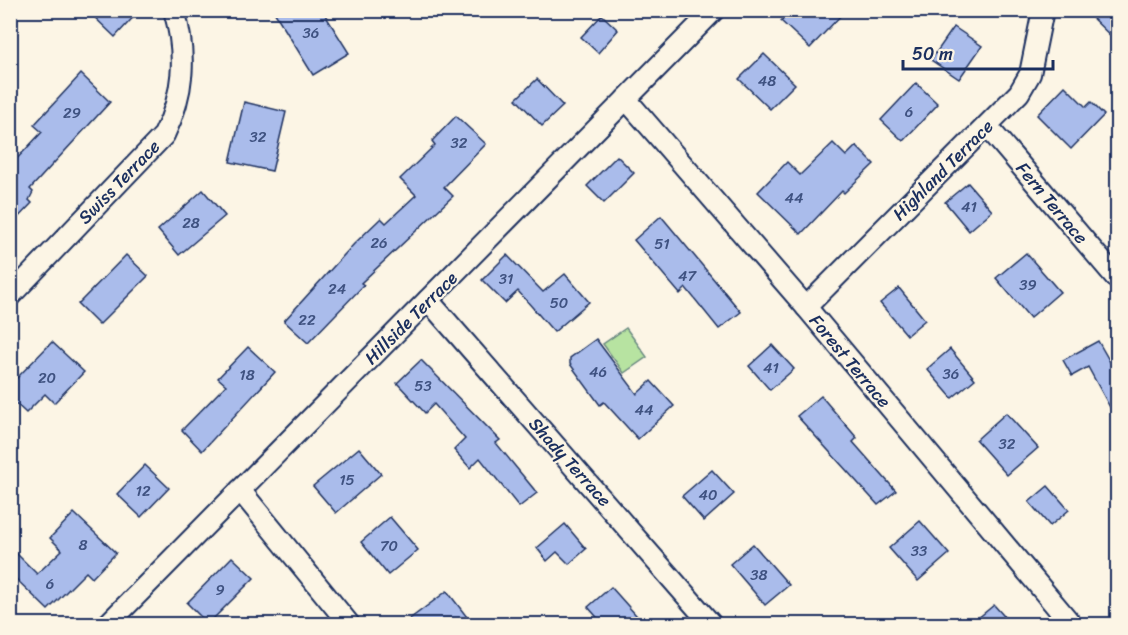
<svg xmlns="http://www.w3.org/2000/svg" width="1128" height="635" font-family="Sriracha,sans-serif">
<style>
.green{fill:#b7e3a1;stroke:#698980;stroke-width:1.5}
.building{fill:#aabceb;stroke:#1b2f5e;stroke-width:1.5}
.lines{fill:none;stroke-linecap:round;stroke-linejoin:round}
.street-casing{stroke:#1b2f5e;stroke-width:24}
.street{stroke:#fcf5e5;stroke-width:20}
.labels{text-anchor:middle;stroke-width:4.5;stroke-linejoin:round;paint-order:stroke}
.number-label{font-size:15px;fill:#3f5281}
.street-label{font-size:18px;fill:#1b2f5e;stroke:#fcf5e5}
</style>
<rect width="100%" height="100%" fill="#fcf5e5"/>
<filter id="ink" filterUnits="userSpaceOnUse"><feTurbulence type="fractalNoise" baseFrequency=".0167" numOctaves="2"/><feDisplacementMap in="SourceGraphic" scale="12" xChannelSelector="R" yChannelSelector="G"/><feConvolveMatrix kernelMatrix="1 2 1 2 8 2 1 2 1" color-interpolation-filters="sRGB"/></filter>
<g filter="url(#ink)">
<polygon class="green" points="626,328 647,357 624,373 603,344"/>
<g class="building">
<polygon points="87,10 140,10 115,37"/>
<polygon points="273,10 322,10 349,53 313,75"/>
<polygon points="791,10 846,10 810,48 781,21"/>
<polygon points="1084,10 1118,10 1118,43"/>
<polygon points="602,15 618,30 598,53 581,37"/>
<polygon points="954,27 982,46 959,79 931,60"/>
<polygon points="764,54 795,84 770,109 739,79"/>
<polygon points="81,74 110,102 30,189 33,192 29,200 32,203 10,226 10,166 42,132 34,125"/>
<polygon points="537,79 563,106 542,126 516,99"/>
<polygon points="916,83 938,104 903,141 881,120"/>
<polygon points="1065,86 1086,107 1091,102 1104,115 1071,149 1037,115"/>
<polygon points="244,102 286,112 272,171 230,162"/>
<polygon points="456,116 486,144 444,187 453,196 361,283 364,285 308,343 284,321 354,244 381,218 386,223 416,195 400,179 435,145 432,141"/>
<polygon points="833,143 846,156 856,146 874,164 844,193 842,191 801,234 758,192 787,162 800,175"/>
<polygon points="617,156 634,173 604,203 587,186"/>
<polygon points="968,183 992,211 969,231 945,202"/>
<polygon points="203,190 225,216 179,255 158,230"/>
<polygon points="661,216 741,312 719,329 686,288 680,294 634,240"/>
<polygon points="1026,253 1060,292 1030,318 996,278"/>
<polygon points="126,255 148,276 99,325 78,304"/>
<polygon points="507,255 543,292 565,274 589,302 554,332 518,291 505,303 482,280"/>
<polygon points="899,288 925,320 907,335 880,303"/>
<polygon points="596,339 637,394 651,381 674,406 638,439 604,402 600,405 570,364 570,358"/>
<polygon points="1098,341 1118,376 1118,422 1088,367 1072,376 1063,360"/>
<polygon points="52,342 84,372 54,403 45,394 26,413 10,398 10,385"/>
<polygon points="772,345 794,369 770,390 749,366"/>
<polygon points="248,347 275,372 202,451 182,430 226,385 218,378"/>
<polygon points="950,349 975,379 952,398 927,369"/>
<polygon points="421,360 500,440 496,443 537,493 519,507 480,458 470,468 454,450 465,439 434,404 425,413 397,383"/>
<polygon points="821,396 857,438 853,442 896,491 878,505 797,416"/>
<polygon points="1006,413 1038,448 1007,475 976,440"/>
<polygon points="359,448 381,474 336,513 313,486"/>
<polygon points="145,465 169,488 141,517 117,494"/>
<polygon points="712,470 734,494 704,521 682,496"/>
<polygon points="1048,486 1069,510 1050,526 1029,502"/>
<polygon points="74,513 116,553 92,578 86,572 48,610 10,573 10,547 37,574 62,550 50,538"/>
<polygon points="390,517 418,550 388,575 361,542"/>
<polygon points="920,521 949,554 918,581 889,548"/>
<polygon points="565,524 586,549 569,564 557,552 547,561 537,548"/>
<polygon points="753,544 789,585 765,605 730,564"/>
<polygon points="232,557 254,578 208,624 187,603"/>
<polygon points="611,587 644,624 603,624 588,607"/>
<polygon points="447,591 467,617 457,624 403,624"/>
<polygon points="994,605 1011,624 971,624"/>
</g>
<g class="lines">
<defs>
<g id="street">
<polyline points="626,99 806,307 1071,624"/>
<polyline points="987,126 1118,280"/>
<path d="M10 296 164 135C184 94 187 55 174 10"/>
<polyline points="428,300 711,624"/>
<polyline points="806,307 1019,93 1030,74 1043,10"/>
<polyline points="240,490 349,624"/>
<polyline points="108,624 714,10"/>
</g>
</defs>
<use href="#street" class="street-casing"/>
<use href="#street" class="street"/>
</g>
</g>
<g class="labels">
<g class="number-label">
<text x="311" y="38">36</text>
<text x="767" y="86">48</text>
<text x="909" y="117">6</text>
<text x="72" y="118">29</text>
<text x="258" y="142">32</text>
<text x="459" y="148">32</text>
<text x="794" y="203">44</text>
<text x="969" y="212">41</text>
<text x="191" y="228">28</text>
<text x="379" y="248">26</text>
<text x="662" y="249">51</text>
<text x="687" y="281">47</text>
<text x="506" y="284">31</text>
<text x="1028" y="290">39</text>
<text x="337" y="294">24</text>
<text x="559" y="308">50</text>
<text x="307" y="325">22</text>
<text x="771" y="373">41</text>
<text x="598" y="377">46</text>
<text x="951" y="379">36</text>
<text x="247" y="380">18</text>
<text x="47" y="383">20</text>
<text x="423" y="391">53</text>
<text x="644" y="415">44</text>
<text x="1007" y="449">32</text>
<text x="347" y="485">15</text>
<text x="143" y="496">12</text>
<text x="708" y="500">40</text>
<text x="83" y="550">8</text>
<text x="389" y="551">70</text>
<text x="919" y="556">33</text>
<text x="759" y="580">38</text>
<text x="50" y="589">6</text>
<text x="220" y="595">9</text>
</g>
<g class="street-label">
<text transform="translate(943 170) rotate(-45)" y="6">Highland Terrace</text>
<text transform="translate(119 182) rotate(-46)" y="6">Swiss Terrace</text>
<text transform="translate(1052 203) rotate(50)" y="6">Fern Terrace</text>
<text transform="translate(411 318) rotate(-45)" y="6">Hillside Terrace</text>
<text transform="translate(850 361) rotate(50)" y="6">Forest Terrace</text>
<text transform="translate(570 462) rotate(48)" y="6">Shady Terrace</text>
</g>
</g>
<rect width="1128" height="635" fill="none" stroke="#fcf5e5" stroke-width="36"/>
<rect x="18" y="18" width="1092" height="599" fill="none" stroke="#1b2f5e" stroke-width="2" filter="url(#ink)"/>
<path d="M903 60v9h150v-9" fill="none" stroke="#1b2f5e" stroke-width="3"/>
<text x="912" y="60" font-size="18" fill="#1b2f5e" stroke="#fcf5e5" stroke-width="4.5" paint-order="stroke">50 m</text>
</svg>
